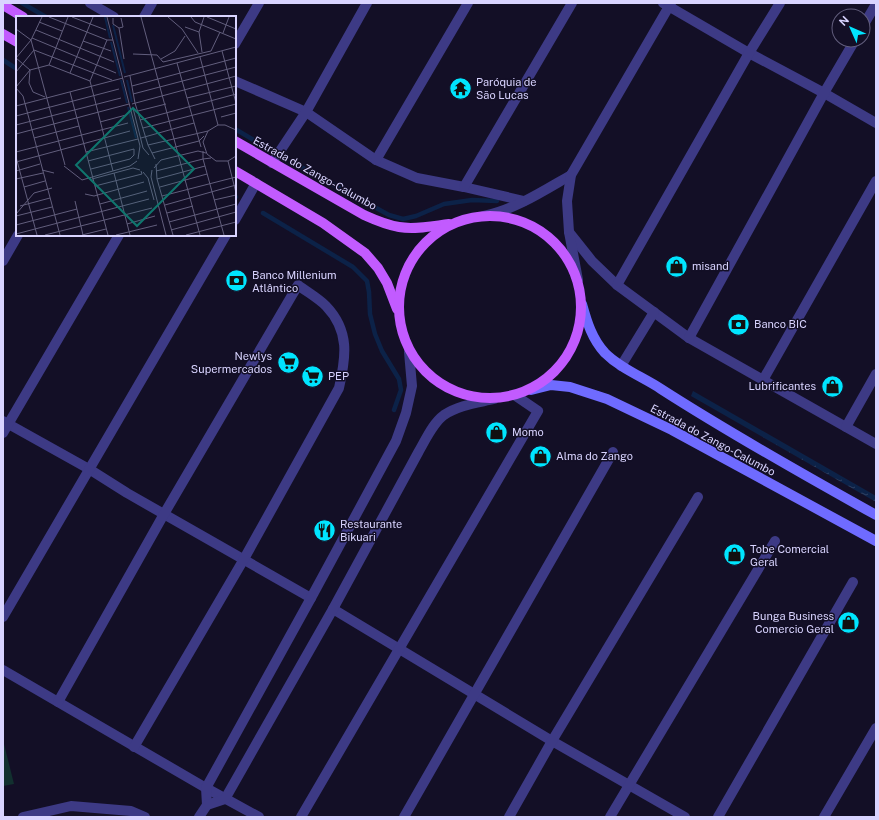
<svg xmlns="http://www.w3.org/2000/svg" width="879" height="820" font-family="'Public Sans',sans-serif">
<style>
.pitch{fill:#12302f}
.water{fill:url(#water-ripples)}
.lines{fill:none;stroke-linecap:round;stroke-linejoin:round}
.stream{stroke:#0c2248;stroke-width:4.5}
.street{stroke:#3d3a85;stroke-width:10}
.secondary{stroke:#6f6bff;stroke-width:10}
.primary{stroke:#c25bff;stroke-width:10}
.labels{text-anchor:middle;stroke-width:3;stroke-linejoin:round;paint-order:stroke}
.poi-label{font-size:11px;fill:#d9d4ff;stroke:#130f26;text-anchor:start}
.street-label{font-size:11px;fill:#d9d4ff;stroke:#130f26}
.inset-river{fill:none;stroke:#0c2248;stroke-width:2}
.inset-road{fill:none;stroke:#625e7d;stroke-width:1}
.view{fill:#0f766e;fill-opacity:0.15;stroke:#0f766e;stroke-width:2}
.inset-edge{fill:none;stroke:#d9d4ff;stroke-width:2}
</style>
<defs>
<pattern id="water-ripples" width="26" height="14" patternUnits="userSpaceOnUse"><rect width="26" height="14" fill="#0c2248"/><path d="M2 4q2-2 4 0t4 0M15 11q2-2 4 0t4 0" fill="none" stroke="#2f4163"/></pattern>
</defs>
<rect width="100%" height="100%" fill="#130f26"/>
<polygon class="pitch" points="3,740 14,784 3,786"/>
<polygon class="water" points="693,391 876,496 876,502 691,396"/>
<g class="lines">
<g class="stream">
<polyline points="22,3 46,17"/>
<polyline points="3,60 17,69"/>
<polyline points="235,129 262,145"/>
<polyline points="292,162 389,215 403,219 416,216 444,204 472,200 497,201"/>
<polyline points="235,196 236,197"/>
<polyline points="263,213 353,267 367,281 369,292 370,314 375,334 382,351 399,379 401,390 394,410"/>
</g>
<g class="street">
<polyline points="90,3 114,17"/>
<polyline points="663,3 749,53 824,93 876,123"/>
<polyline points="144,17 152,3"/>
<polyline points="863,26 876,4"/>
<polyline points="235,44 259,3"/>
<polyline points="235,81 306,112 376,160 417,178 464,187 524,201"/>
<polyline points="376,160 468,3"/>
<polyline points="272,163 306,112 367,3"/>
<polyline points="464,187 572,3"/>
<path d="M484 216C516 209 543 191 571 175"/>
<polyline points="235,220 256,183"/>
<polyline points="569,232 592,261 617,285 689,338 876,444"/>
<polyline points="3,261 18,235"/>
<polyline points="578,280 569,232 567,201 571,175 671,3"/>
<polyline points="617,285 749,53 780,3"/>
<polyline points="689,338 824,93 855,40"/>
<polyline points="621,366 654,312"/>
<polyline points="763,380 876,181"/>
<polyline points="3,421 89,469 127,493 311,598"/>
<polyline points="846,427 876,374"/>
<polyline points="3,433 119,235"/>
<polyline points="333,609 552,741 685,817"/>
<polyline points="3,617 226,235"/>
<polyline points="3,670 206,788 259,817"/>
<path d="M58 702 164 514 298 285C307 292 318 298 326 306 350 331 346 357 339 388L244 559 134 747"/>
<polyline points="207,805 206,788 311,598 396,441 406,413 412,386 409,352"/>
<polyline points="23,817 71,806 131,811 145,817"/>
<path d="M199 817 207 805 225 799 333 609 419 451C426 439 433 423 444 415 459 405 477 403 494 399"/>
<polyline points="301,817 538,411 516,396"/>
<polyline points="404,817 613,452"/>
<polyline points="509,817 552,741 698,497"/>
<polyline points="610,817 775,541"/>
<polyline points="718,817 853,582"/>
<polyline points="824,817 876,728"/>
</g>
<g class="secondary">
<path d="M582 304C587 322 592 339 605 353 621 369 643 377 661 389 731 434 804 475 876 515"/>
<polyline points="531,390 551,385 570,387 607,399 672,430 876,541"/>
</g>
<g class="primary">
<polyline points="3,5 23,17"/>
<polyline points="3,34 17,42"/>
<path d="M235 141 364 215C375 220 387 225 399 227 415 230 433 226 449 224"/>
<polyline points="235,171 323,223 365,253 378,268 387,283 397,309"/>
<circle cx="490" cy="307" r="91"/>
</g>
</g>
<defs>
<symbol id="temple-disc" viewBox="-11 -11 22 22"><circle r="9.5" fill="#00e5ff" stroke="#130f26"/><path d="M0-6L5-2H3V0L6.5 2.5H4V6H1.5V3h-3V6H-4V2.5H-6.5L-3 0V-2H-5Z" fill="#111"/></symbol>
<symbol id="shop-disc" viewBox="-11 -11 22 22"><circle r="9.5" fill="#00e5ff" stroke="#130f26"/><path d="M-5-2.5h2.3a2.7 3.5 0 0 1 5.4 0H5L5.5 6h-11ZM-1.5-2.5h3a1.5 2.3 0 0 0-3 0Z" fill="#111"/></symbol>
<symbol id="bank-disc" viewBox="-11 -11 22 22"><circle r="9.5" fill="#00e5ff" stroke="#130f26"/><path d="M-6-4H6V4H-6ZM0-2.3a2.3 2.3 0 1 0 0 4.6a2.3 2.3 0 1 0 0-4.6Z" fill="#111"/></symbol>
<symbol id="supermarket-disc" viewBox="-11 -11 22 22"><circle r="9.5" fill="#00e5ff" stroke="#130f26"/><path d="M-6-5.5h2.5l.6 2H6L4.5 2H-2.5L-4.4-4H-6ZM-1.5 3.2a1.3 1.3 0 1 0 .1 0ZM3 3.2a1.3 1.3 0 1 0 .1 0Z" fill="#111"/></symbol>
<symbol id="restaurant-disc" viewBox="-11 -11 22 22"><circle r="9.5" fill="#00e5ff" stroke="#130f26"/><path d="M-5-6h1v4h1v-4h1v4h1v-4h1v5L-1.5 .5V6h-2V.5L-5-1ZM5-6V6H3V1.5H1.5Q1.5-4 5-6Z" fill="#111"/></symbol>
</defs>
<g fill-rule="evenodd">
<use href="#temple-disc" x="448" y="76" width="25" height="25"/>
<use href="#shop-disc" x="664" y="254" width="25" height="25"/>
<use href="#bank-disc" x="224" y="268" width="25" height="25"/>
<use href="#bank-disc" x="726" y="312" width="25" height="25"/>
<use href="#supermarket-disc" x="276" y="350" width="25" height="25"/>
<use href="#supermarket-disc" x="300" y="364" width="25" height="25"/>
<use href="#shop-disc" x="820" y="374" width="25" height="25"/>
<use href="#shop-disc" x="484" y="420" width="25" height="25"/>
<use href="#shop-disc" x="528" y="444" width="25" height="25"/>
<use href="#restaurant-disc" x="312" y="518" width="25" height="25"/>
<use href="#shop-disc" x="722" y="542" width="25" height="25"/>
<use href="#shop-disc" x="836" y="610" width="25" height="25"/>
</g>
<g class="labels">
<g class="poi-label">
<text x="476" y="86">Paróquia de<tspan x="476" dy="13">São Lucas</tspan></text>
<text x="692" y="270">misand</text>
<text x="252" y="279">Banco Millenium<tspan x="252" dy="13">Atlântico</tspan></text>
<text x="754" y="328">Banco BIC</text>
<text x="272" y="360" text-anchor="end">Newlys<tspan x="272" dy="13">Supermercados</tspan></text>
<text x="328" y="380">PEP</text>
<text x="816" y="390" text-anchor="end">Lubrificantes</text>
<text x="512" y="436">Momo</text>
<text x="556" y="460">Alma do Zango</text>
<text x="340" y="528">Restaurante<tspan x="340" dy="13">Bikuari</tspan></text>
<text x="750" y="553">Tobe Comercial<tspan x="750" dy="13">Geral</tspan></text>
<text x="834" y="620" text-anchor="end">Bunga Business<tspan x="834" dy="13">Comercio Geral</tspan></text>
</g>
<g class="street-label">
<text transform="translate(315 173) rotate(29)" y="4">Estrada do Zango-Calumbo</text>
<text transform="translate(713 440) rotate(28)" y="4">Estrada do Zango-Calumbo</text>
</g>
</g>
<g transform="translate(16 16)">
<rect width="220" height="220" fill="#130f26"/>
<path class="inset-river" d="M89 1 94 22M97 9 109 57M95 26 104 60M105 64 111 87M111 64 116 86M112 91 120 122"/>
<path class="inset-road" d="M26 1 15 24 0 42 14 54 13 67 17 76 29 81M33 1 91 24H97M56 1 90 14M91 1 124 130 122 143M125 1 184 219M152 1 166 13 182 37M175 1 179 6 220 23M191 1 220 13M97 2V8L103 12M105 2 107 11 103 12 108 43M23 6 46 15M169 11 183 16 186 36M0 13 15 24 49 149M20 14 98 46M183 16 188 1M207 17 213 1M16 22 100 57M67 25 95 35M206 35 220 87M117 38 141 39 147 46 195 35 204 16M184 41 202 109M145 43 159 35 169 20M161 47 185 131M33 49 52 1M0 56 18 34 96 64M54 57 77 1M114 60 119 87 132 129 139 143M108 61 220 31M74 65 91 24M116 70 220 42M0 71 14 54 33 49 74 65 97 155M0 72 7 80 44 219M54 76 92 219M117 78 220 51M171 82 220 70M116 88 220 60M0 90 107 62M117 92 127 132 133 139M122 95 150 88M0 100 103 73M205 101 220 97M124 104 220 78M84 106 110 99M0 109 105 82M127 112 220 88M220 114 209 109H202L192 115 187 126 191 138 200 145H212L220 140M0 118 113 88M18 122 63 110M125 122 178 107M132 129 192 115M0 136 112 107M70 136 122 123M136 137 183 125 188 120M0 141 21 219M195 142 187 143 208 219M72 145 118 133V139L114 143 75 153M212 145 220 177M0 146 114 115M140 148 141 163 157 219M48 150 66 164 114 150 121 145M138 152 145 144 182 135 190 137M26 154 38 157M136 154 135 161 150 219M0 155 24 148M140 155 187 143V135M127 156 132 162 138 184M98 157 114 219M0 163 27 157M76 163 117 152 124 154M141 163 189 150M79 170 126 158 125 155M8 171 29 165M144 171 191 158M69 178 78 180 128 166M146 180 220 161M198 184 220 179M59 185 67 219M84 188 131 175M149 189 220 169M4 190 34 182M151 197 177 190M0 198 18 177 36 172M0 200 36 191M153 206 220 188M111 208 139 200M0 209 61 193M155 214 220 196M0 218 133 183M29 219 136 192M66 219 90 213M100 219 141 209M170 219 220 206"/>
<path class="view" d="M117 92 178 153 121 210 60 149Z"/>
<rect width="220" height="220" class="inset-edge"/>
</g>
<rect width="879" height="820" fill="none" stroke="#d9d4ff" stroke-width="8"/>
<g transform="translate(851 28) rotate(315)"><circle r="19" fill="#130f26" stroke="#625e7d"/>
<path d="M0-3L7 15L0 10L-7 15Z" fill="#00e5ff"/>
<text y="-6" font-size="11" font-weight="bold" text-anchor="middle" fill="#d9d4ff">N</text>
</g>
</svg>
